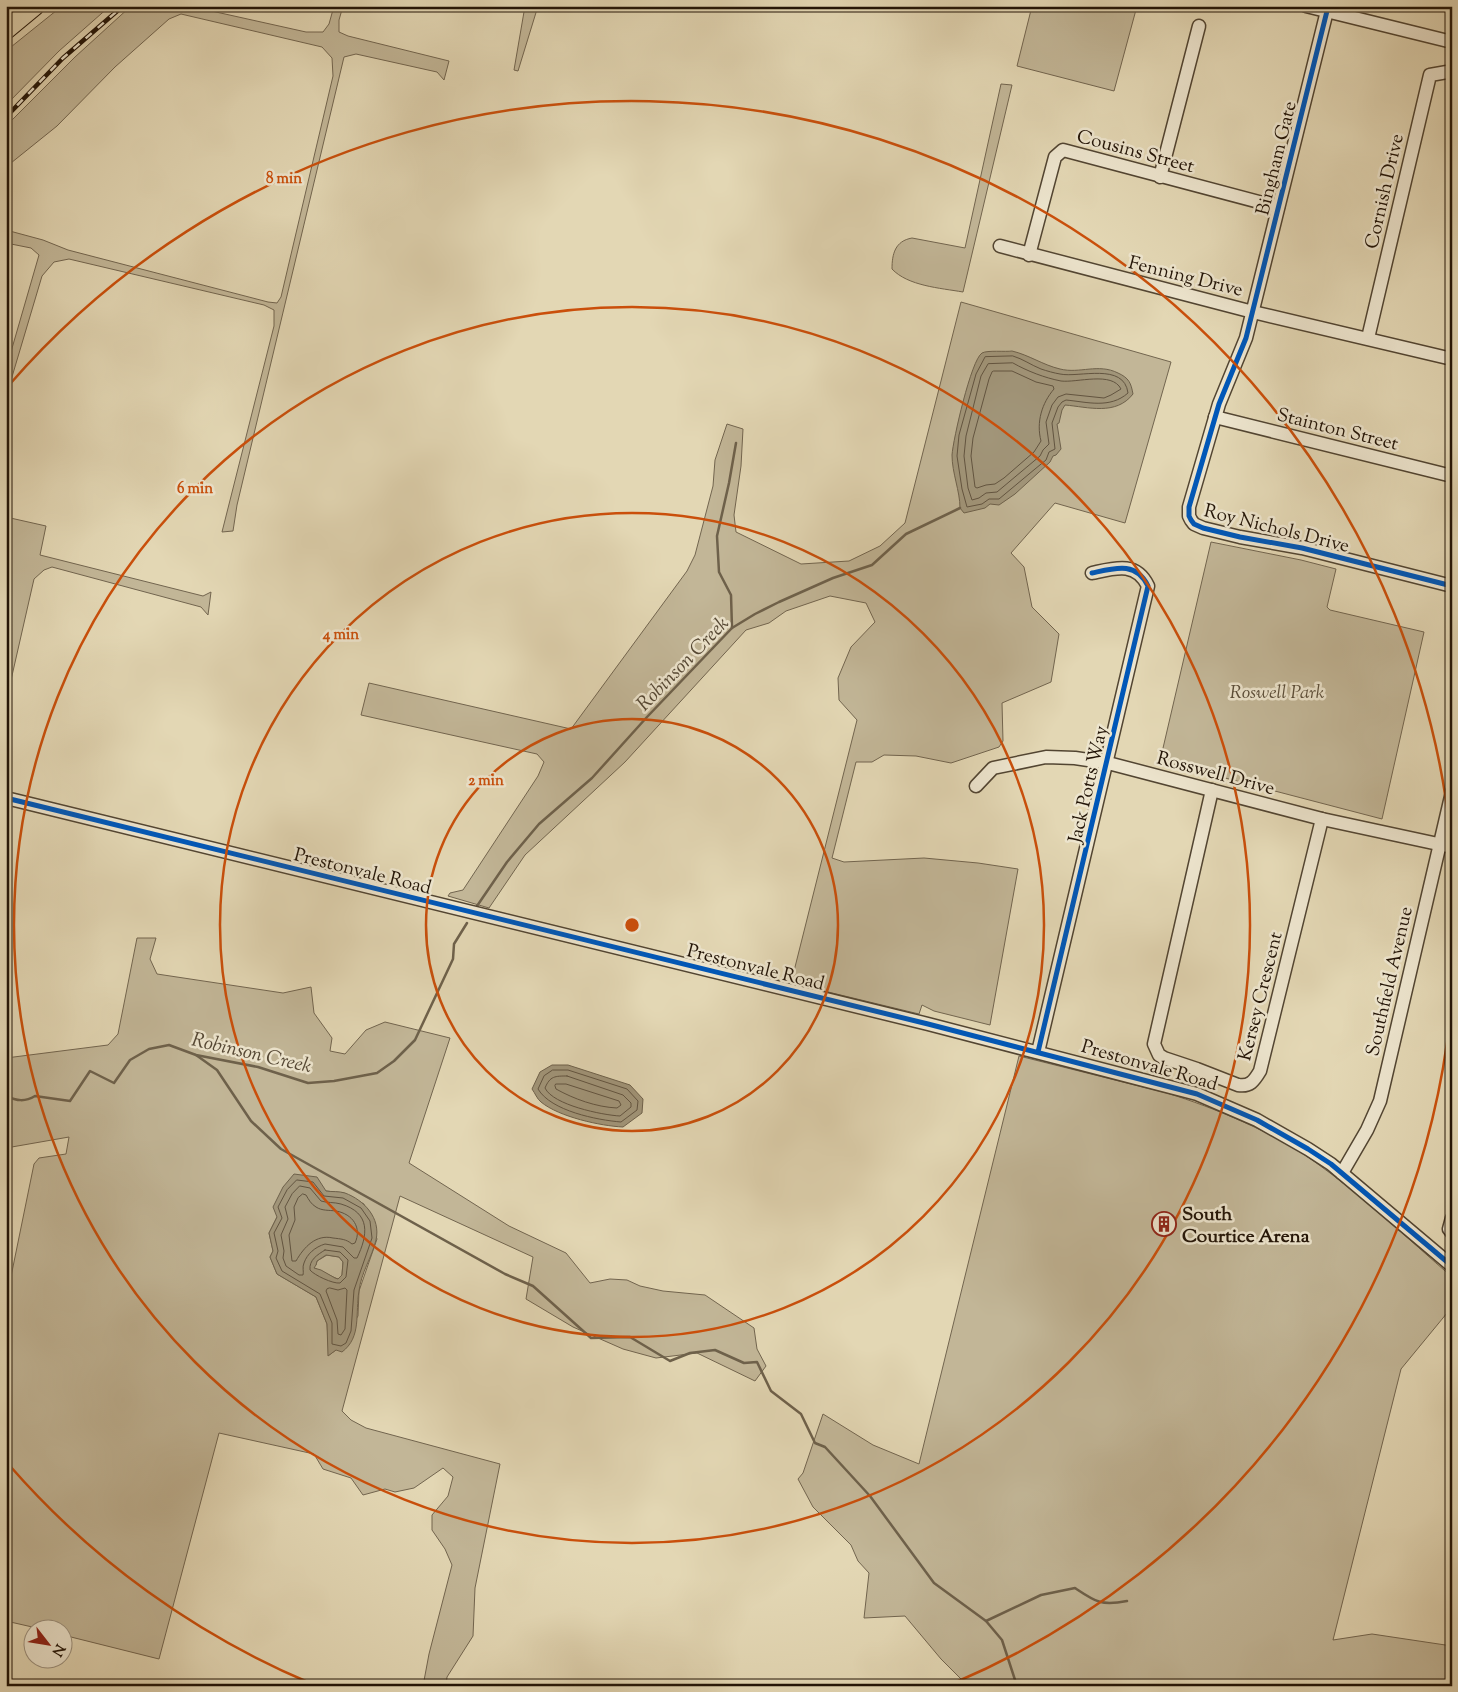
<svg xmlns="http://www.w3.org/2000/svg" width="1458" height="1692" font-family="'Sorts Mill Goudy',serif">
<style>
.green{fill:#c2b697;stroke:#72654f;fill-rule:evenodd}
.water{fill:#a19579;stroke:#6e614b;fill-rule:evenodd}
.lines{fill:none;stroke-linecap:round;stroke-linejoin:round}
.shore{stroke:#625440;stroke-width:1}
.stream{stroke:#6e614b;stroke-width:2.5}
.minor-casing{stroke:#524532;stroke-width:15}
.highway-casing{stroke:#221407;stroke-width:20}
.minor{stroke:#ede5ce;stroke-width:12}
.highway{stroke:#e3d7b4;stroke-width:18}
.rail-casing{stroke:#221407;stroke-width:4.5}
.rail{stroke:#ede5ce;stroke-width:2.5;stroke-dasharray:8;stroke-linecap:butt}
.cycleway-casing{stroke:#ede5ce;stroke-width:8}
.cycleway{stroke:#0057b8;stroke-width:5}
.ring{fill:none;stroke:#ca4f0b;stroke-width:2.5}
.labels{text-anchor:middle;stroke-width:5;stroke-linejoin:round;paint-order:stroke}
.street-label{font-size:19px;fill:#221407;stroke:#ede5ce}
.park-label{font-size:19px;font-style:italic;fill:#5a4d39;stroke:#ede5ce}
.poi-label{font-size:19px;font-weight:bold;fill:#221407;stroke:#ede5ce;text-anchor:start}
.water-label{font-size:20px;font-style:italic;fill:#554835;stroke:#ede5ce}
.centre{fill:#ca4f0b;stroke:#ede5ce;stroke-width:2.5}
.ring-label{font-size:15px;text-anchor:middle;font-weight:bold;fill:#ca4f0b;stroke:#ede5ce;stroke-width:5;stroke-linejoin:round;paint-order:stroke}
</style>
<rect width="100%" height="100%" fill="#e3d7b4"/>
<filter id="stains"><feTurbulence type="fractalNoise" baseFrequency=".004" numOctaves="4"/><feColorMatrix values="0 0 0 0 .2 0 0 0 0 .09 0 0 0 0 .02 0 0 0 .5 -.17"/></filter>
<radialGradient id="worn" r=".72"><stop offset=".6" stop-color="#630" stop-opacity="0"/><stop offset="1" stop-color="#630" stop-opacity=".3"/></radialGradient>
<g class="green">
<polygon points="62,6 110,6 59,51 6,105 6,51"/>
<polygon points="131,6 197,6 207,10 306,32 323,32 329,24 334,6 343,6 339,20 339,32 348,36 449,61 444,80 437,72 356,54 344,57 237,505 233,531 222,532 274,326 274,310 264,305 69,259 54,262 42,276 6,397 6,369 39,255 31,248 6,243 6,230 43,240 68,250 268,302 277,303 281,297 333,76 332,58 322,47 181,14 169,19 115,67 57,126 6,167 6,126 75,57"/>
<polygon points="525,6 538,6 518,71 514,70"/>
<polygon points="1032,6 1137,6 1114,91 1017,66"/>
<path d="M1001 84 1012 85 963 292C940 288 908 286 892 269 892 254 895 241 912 238L965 248Z"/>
<polygon points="961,302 1171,362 1125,523 1055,503 1011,553 1024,567 1032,607 1059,634 1051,682 1002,703 1003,741 999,747 951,763 916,756 884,755 872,762 856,762 832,858 844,862 924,858 978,863 1018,869 990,1025 934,1011 922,1005 919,1014 791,983 857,720 839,700 838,678 851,647 875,622 866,603 830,596 786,611 769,623 746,630 625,762 525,855 489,908 448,896 450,893 463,890 538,776 544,762 537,754 361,715 369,683 571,729 687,571 695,555 713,486 715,460 727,424 743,429 741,466 734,515 736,532 801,564 849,561 880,546 905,523"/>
<polygon points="6,517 46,526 40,555 203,596 211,592 208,615 201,607 52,567 44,570 34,579 6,702"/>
<polygon points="1211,542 1301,560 1336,569 1327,607 1330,610 1424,632 1382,819 1160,761"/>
<path d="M137 938H156L150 959 157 974 283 993 311 987 314 1013 332 1038 330 1051 345 1054 366 1030 385 1022 450 1038 409 1163 509 1226 566 1253 590 1283 610 1279 627 1280 640 1286 663 1291 705 1295 754 1328 757 1349 766 1366 755 1381 697 1353 656 1358 623 1349 573 1327 526 1299 533 1257 400 1196 342 1411 351 1420 366 1428 500 1464 475 1588 473 1636 447 1677 446 1686H423L429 1654 452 1565 445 1549 432 1530V1515L448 1496 453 1477 443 1468 414 1488 395 1492 385 1489 363 1495 351 1478 323 1469 314 1454 219 1433 159 1659 63 1635 62 1630 41 1629 6 1621V1301L34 1164 39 1158 66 1154 69 1137 6 1148V1058L108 1045 118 1034ZM326 1191 344 1193 364 1204 377 1239 359 1291 358 1316 336 1350 329 1355 327 1324 316 1297 277 1274 270 1257 273 1251 269 1233 277 1217Z"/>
<path d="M1019 1056 1167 1093C1215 1108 1273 1132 1315 1162 1363 1196 1407 1238 1452 1277V1307L1401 1369 1333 1640 1372 1634 1452 1646V1686H968L941 1659 905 1616 864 1618 869 1573 858 1561 851 1545 813 1507 798 1479 803 1473 823 1414 873 1445 919 1464Z"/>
<path d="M327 1255 339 1257 343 1262 342 1275 338 1279C335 1278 316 1269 313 1267L316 1265 317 1261Z"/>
</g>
<g class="water">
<path d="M1012 351C1029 355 1043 365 1060 369 1080 374 1098 363 1118 373 1129 378 1131 383 1133 394 1116 416 1088 407 1065 405L1062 410 1059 423 1057 424 1061 449 1056 455 1053 456 1050 462 1015 494 999 505 990 504 985 508 964 513 960 508C960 491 952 473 952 455 953 440 971 360 982 353 987 350 1006 352 1012 351Z"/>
<path d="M552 1065H568L630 1085 643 1099 642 1113 623 1127C601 1126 559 1117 541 1102 537 1099 535 1093 532 1089L540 1072Z"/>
<path d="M294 1174 317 1177 326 1191C332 1192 339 1191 345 1193 364 1200 381 1218 376 1240 372 1257 361 1273 359 1291 355 1313 362 1337 342 1352L336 1350 328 1356 327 1324 316 1297 277 1274 270 1257 273 1251 269 1233 277 1217 273 1207 283 1187ZM326 1255 339 1257 343 1262 342 1275 338 1279 335 1278 321 1270 314 1268 316 1265 317 1261Z"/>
</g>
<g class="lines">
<g class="shore">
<path d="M1013 356C1023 359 1031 365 1041 369 1047 371 1054 373 1060 374 1079 378 1124 362 1128 393 1110 409 1087 402 1066 400L1062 402 1058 407 1052 423 1055 449 1049 452 1046 460 1035 469 999 499H989L982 504 967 507 962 489 957 456 959 435 976 374 985 357Z"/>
<path d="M1013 363C1027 371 1045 378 1061 381 1077 383 1112 371 1121 389L1111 395 1104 398 1066 394 1058 397 1052 405 1046 422 1049 444 1043 450 1040 456 997 492 986 493 979 498 972 500 968 488 964 456 966 436 981 376 988 364Z"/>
<path d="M994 371H1012L1036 382 1053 386 1054 389C1042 403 1036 422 1041 441L1034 452 1004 478 995 484 986 485 977 488 975 487 971 456 973 438 989 379 992 372Z"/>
<path d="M553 1070H568L627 1089 638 1101 637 1110 621 1122C597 1120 551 1111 538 1089L544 1076Z"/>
<path d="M567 1076 623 1095 631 1103V1107L620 1116C602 1115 553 1105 545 1088 550 1076 555 1076 567 1076Z"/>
<path d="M556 1084H566L619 1101 621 1105 617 1108C596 1107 574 1099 556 1089L555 1086Z"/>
<polygon points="297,1180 313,1182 324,1196 343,1198 361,1208 370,1221 372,1238 354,1290 351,1331 346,1343 341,1346 332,1344 332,1323 320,1294 282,1271 276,1258 278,1251 274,1233 282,1218 278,1207 287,1190"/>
<path d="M300 1186 310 1188 321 1201C327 1203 334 1202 341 1204 371 1213 368 1235 357 1258H354L343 1247 325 1244C315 1247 307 1254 304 1263 302 1267 304 1272 303 1275H299L286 1266 283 1258 284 1251 281 1235 288 1219 285 1207 292 1194Z"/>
<path d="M303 1194 306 1195C309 1200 311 1204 316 1207 322 1211 329 1210 336 1211 353 1214 362 1228 355 1243L352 1244C346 1239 341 1239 333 1238 316 1234 304 1247 296 1261H292L289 1235 295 1220 294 1207 298 1198Z"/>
<path d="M325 1250 340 1252 348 1260 346 1277 340 1283C333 1284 314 1275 310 1270 309 1260 317 1255 325 1250Z"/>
<polygon points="330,1288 338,1290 345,1288 347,1290 345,1329 341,1335 338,1334 337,1320 326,1291 327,1289"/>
</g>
<g class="stream">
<polyline points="732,628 731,595 719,572 717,536 729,483 736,443"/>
<polyline points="477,906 507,862 539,824 592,778 647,717 732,628 755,614 779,602 833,578 872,565 906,534 960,508"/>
<polyline points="196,1055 217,1070 251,1121 281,1149 505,1274 533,1286 591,1338 630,1337 670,1361 690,1353 715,1350 744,1363 757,1362 771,1391 801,1414 815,1443 825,1447 870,1496 934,1583 986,1621 1002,1640 1017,1686"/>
<path d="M6 1096C17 1101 25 1102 35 1096L70 1101 90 1071 114 1083 130 1060 149 1049 169 1045 196 1055 258 1067 308 1083 334 1081 377 1073 394 1061 415 1040 453 959 454 944 467 923"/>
<path d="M986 1621 1041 1595 1075 1588C1096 1602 1101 1606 1127 1601"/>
</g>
<defs>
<g id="minor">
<polyline points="1306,6 1452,42"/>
<polyline points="1327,11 1246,338 1219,404 1189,507 1189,516 1191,520 1194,524 1203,528 1240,537 1302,548 1452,586"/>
<polyline points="1160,177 1199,26"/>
<polyline points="1000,246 1253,312 1452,359"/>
<polyline points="1029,255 1055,157 1063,150 1278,207"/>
<polyline points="1368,338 1430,75 1447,72 1452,73"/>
<polyline points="1215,417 1452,476"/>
<polyline points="976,786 993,768 1046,757 1075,758 1108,763 1322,819 1452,847"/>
<path d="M1212 790 1154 1044 1159 1055 1164 1058 1197 1069 1238 1085C1250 1087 1254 1081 1260 1071L1322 819"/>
<polyline points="6,798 928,1024 1197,1094 1257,1120 1308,1149 1331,1164 1452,1266"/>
<path d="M1038 1052 1148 586C1136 561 1115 568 1092 573"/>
<polyline points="1342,1173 1367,1130 1380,1101 1452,792"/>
<polyline points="1452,1218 1449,1229 1452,1233"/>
</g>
<polyline id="highway" points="6,30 35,6"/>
</defs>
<use href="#minor" class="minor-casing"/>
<use href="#highway" class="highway-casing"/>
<use href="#minor" class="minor"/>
<use href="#highway" class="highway"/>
<defs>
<polyline id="rail" points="6,117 63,58 123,6"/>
</defs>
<use href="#rail" class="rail-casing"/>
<use href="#rail" class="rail"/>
<defs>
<g id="cycleway">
<polyline points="1327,11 1246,338 1219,404 1189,507 1189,516 1191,520 1194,524 1203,528 1240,537 1302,548 1452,586"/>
<polyline points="6,798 928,1024 1197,1094 1257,1120 1308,1149 1331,1164 1452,1266"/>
<path d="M1038 1052 1148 586C1136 561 1115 568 1092 573"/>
</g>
</defs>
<use href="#cycleway" class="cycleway-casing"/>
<use href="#cycleway" class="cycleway"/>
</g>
<g class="ring">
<circle cx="632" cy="925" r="206"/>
<circle cx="632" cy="925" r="412"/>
<circle cx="632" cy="925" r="618"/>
<path d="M1451 1011A824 824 0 0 1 954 1683M310 1683A824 824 0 0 1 10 1466M10 384A824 824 0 0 1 1451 839"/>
</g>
<defs>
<symbol id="building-ring" viewBox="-11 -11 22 22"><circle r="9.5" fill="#ede5ce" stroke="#8f2418" stroke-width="1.5"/><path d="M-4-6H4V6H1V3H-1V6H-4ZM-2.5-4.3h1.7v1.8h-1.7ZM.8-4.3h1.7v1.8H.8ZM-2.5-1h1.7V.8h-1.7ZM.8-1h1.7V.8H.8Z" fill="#8f2418"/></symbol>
</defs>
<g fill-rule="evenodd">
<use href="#building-ring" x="1150" y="1210" width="28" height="28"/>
</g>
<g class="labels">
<g class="street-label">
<text transform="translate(1136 150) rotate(15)" y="7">Cousins Street</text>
<text transform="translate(1275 158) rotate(-76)" y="7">Bingham Gate</text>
<text transform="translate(1383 191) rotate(-77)" y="7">Cornish Drive</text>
<text transform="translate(1186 275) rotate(14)" y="7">Fenning Drive</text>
<text transform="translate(1338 428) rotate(14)" y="7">Stainton Street</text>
<text transform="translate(1277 527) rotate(14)" y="7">Roy Nichols Drive</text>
<text transform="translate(1216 772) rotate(15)" y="7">Rosswell Drive</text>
<text transform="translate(1087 784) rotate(-77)" y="7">Jack Potts Way</text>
<text transform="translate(363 870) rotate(14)" y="7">Prestonvale Road</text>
<text transform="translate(756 966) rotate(14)" y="7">Prestonvale Road</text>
<text transform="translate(1388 981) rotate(-77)" y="7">Southfield Avenue</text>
<text transform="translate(1259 996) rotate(-76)" y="7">Kersey Crescent</text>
<text transform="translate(1150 1064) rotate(16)" y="7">Prestonvale Road</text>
</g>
<g class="park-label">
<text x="1277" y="698">Roswell Park</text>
</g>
<g class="poi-label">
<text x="1182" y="1220">South<tspan x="1182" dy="22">Courtice Arena</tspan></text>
</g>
<g class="water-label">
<text transform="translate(682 663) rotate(-46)" y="7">Robinson Creek</text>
<text transform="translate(252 1052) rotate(13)" y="7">Robinson Creek</text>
</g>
</g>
<circle cx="632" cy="925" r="8" class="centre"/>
<g class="ring-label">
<text x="284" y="183">8 min</text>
<text x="195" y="493">6 min</text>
<text x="341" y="639">4 min</text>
<text x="486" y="785">2 min</text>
</g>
<rect width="1458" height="1692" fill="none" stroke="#e3d7b4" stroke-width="25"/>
<rect x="8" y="8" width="1443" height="1677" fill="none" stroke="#221407" stroke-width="2.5"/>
<rect x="12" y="12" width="1433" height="1667" fill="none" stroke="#221407"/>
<g transform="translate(48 1644) rotate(121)"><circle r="24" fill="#ede5ce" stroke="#9c917e"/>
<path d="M0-4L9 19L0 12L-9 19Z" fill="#8f2418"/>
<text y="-8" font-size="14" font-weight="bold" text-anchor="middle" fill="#221407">N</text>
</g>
<rect width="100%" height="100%" filter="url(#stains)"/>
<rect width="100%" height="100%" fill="url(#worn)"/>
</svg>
